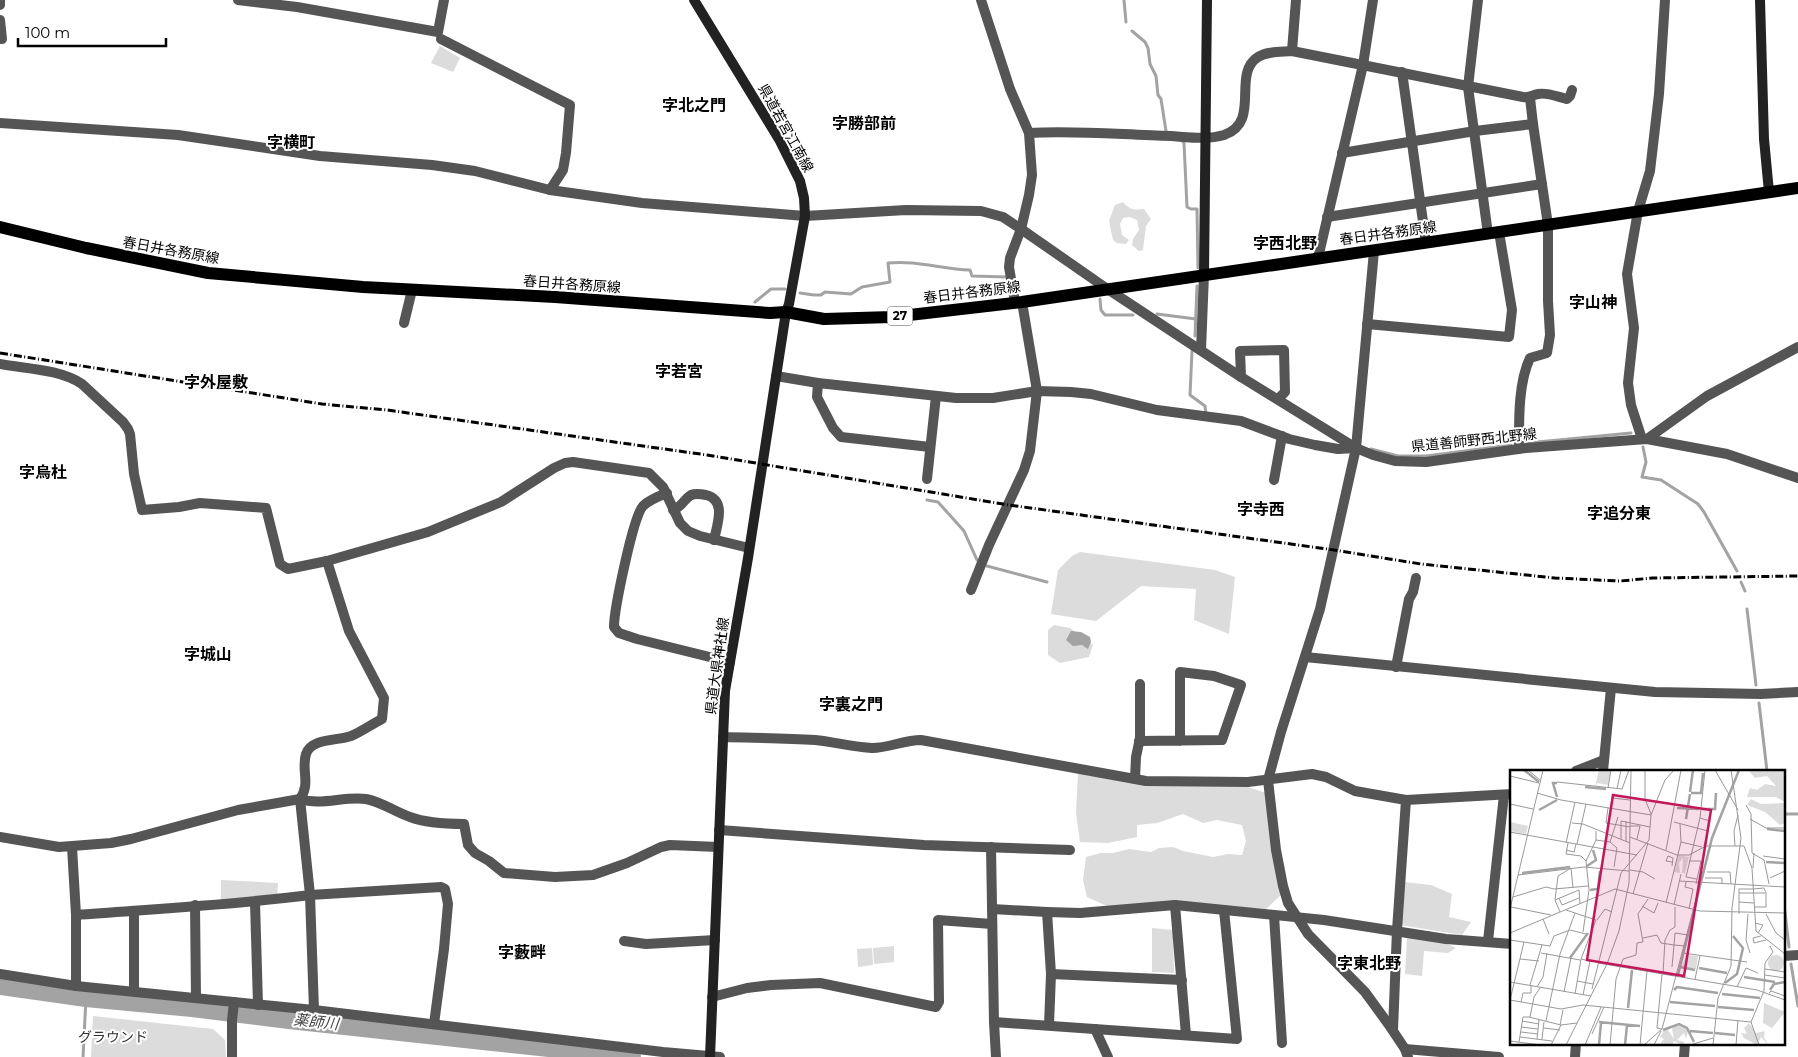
<svg xmlns="http://www.w3.org/2000/svg" width="1798" height="1057" font-family="Montserrat,'Noto Sans JP',sans-serif">
<style>
.green{fill:#dcdcdc}
.water{fill:#a3a3a3}
.lines{fill:none;stroke-linecap:round;stroke-linejoin:round}
.stream{stroke:#a3a3a3;stroke-width:3}
.river{stroke:#a3a3a3;stroke-width:18}
.street{stroke:#555;stroke-width:10}
.secondary{stroke:#222;stroke-width:10}
.primary{stroke:#000;stroke-width:12}
.rail{stroke:#000;stroke-width:3;stroke-dasharray:8 2.5 1 2.5;stroke-linecap:butt}
.labels{text-anchor:middle;stroke-width:4;stroke-linejoin:round;paint-order:stroke}
.shield{fill:#fff;stroke:#4c4c4c;stroke-width:1}
.shield-label{font-size:12px;font-weight:bold;fill:#000}
.street-label{font-size:14px;fill:#000;stroke:#fff}
.park-label{font-size:14px;fill:#333;stroke:#fff}
.water-label{font-size:15px;font-style:italic;fill:#444;stroke:#fff}
.quarter-label{font-size:16px;font-weight:bold;fill:#000;stroke:#fff}
.inset-river{fill:none;stroke:#a3a3a3;stroke-width:2.5}
.inset-road{fill:none;stroke:#999;stroke-width:1}
.view{fill:#c2185b;fill-opacity:0.15;stroke:#c2185b;stroke-width:2.5}
.inset-edge{fill:none;stroke:#000;stroke-width:2.5}
</style>
<rect width="100%" height="100%" fill="#fff"/>
<g class="green">
<polygon points="440,46 460,58 453,72 431,63"/>
<path d="M1123 202C1130 210 1134 210 1144 209L1151 219 1146 226 1143 250 1139 251 1132 245 1133 239 1139 230 1137 220 1130 217 1123 218 1120 224 1122 235 1129 240 1126 244 1117 243 1113 240 1109 221 1115 205Z"/>
<polygon points="1080,552 1215,570 1235,577 1229,634 1194,620 1196,589 1141,586 1096,621 1051,614 1058,570 1072,556"/>
<polygon points="1054,625 1070,628 1093,645 1089,657 1060,663 1048,655 1048,630"/>
<polygon points="1078,773 1245,786 1266,793 1281,895 1266,909 1203,905 1109,907 1087,897 1083,880 1086,857 1101,853 1113,853 1129,849 1151,852 1159,848 1173,847 1183,851 1213,857 1228,854 1242,855 1246,841 1242,825 1217,820 1203,823 1183,814 1157,823 1137,825 1137,837 1108,843 1080,842 1076,813"/>
<polygon points="221,880 278,883 277,898 221,900"/>
<polygon points="1404,882 1431,885 1452,894 1449,917 1471,922 1462,935 1400,925"/>
<polygon points="1152,928 1173,930 1174,973 1152,972"/>
<polygon points="1407,937 1443,942 1456,948 1448,953 1424,951 1422,976 1405,974"/>
<polygon points="894,946 894,962 874,964 873,948"/>
<polygon points="872,948 873,965 858,967 857,949"/>
<polygon points="93,1016 213,1029 225,1040 226,1057 91,1057"/>
</g>
<polygon class="water" points="1071,631 1081,632 1090,637 1091,642 1088,649 1082,645 1073,646 1066,640"/>
<g class="lines">
<g class="stream">
<polyline points="1124,0 1126,22"/>
<polyline points="1132,31 1145,42 1148,48 1150,64 1156,76 1158,95 1161,99 1166,131"/>
<polyline points="1181,139 1184,143 1187,207 1191,209 1197,209 1198,268"/>
<path d="M800 293 814 295H821L825 292 851 294 862 287 890 282 888 263C915 260 942 269 970 270L972 276 1007 277"/>
<polyline points="1100,299 1101,310 1105,315 1133,315"/>
<polyline points="755,302 771,289 785,289"/>
<polyline points="1157,314 1196,319"/>
<polyline points="1195,336 1197,286"/>
<polyline points="1192,351 1190,395 1205,406 1206,414"/>
<polyline points="1527,443 1631,433"/>
<polyline points="1643,447 1646,462 1642,477 1661,480 1698,504 1704,512 1737,571"/>
<polyline points="1371,449 1398,456 1426,456 1511,445"/>
<polyline points="927,500 938,502 964,531 977,560"/>
<polyline points="987,566 1047,582"/>
<polyline points="1741,582 1745,591"/>
<polyline points="1747,609 1756,685"/>
<polyline points="1759,703 1767,771"/>
<polyline points="1784,814 1798,814"/>
<polyline points="1784,904 1789,947"/>
<polyline points="1791,964 1798,1006"/>
<polyline points="83,1057 86,998"/>
</g>
<polyline class="river" points="0,986 86,998 192,1008 289,1020 632,1057"/>
<g class="street">
<polyline points="238,0 297,7 438,32 444,0"/>
<polyline points="981,0 1010,89 1029,133 1032,175 1029,195 1021,229 1010,258 1009,267 1015,302"/>
<polyline points="1478,0 1468,87 1488,234"/>
<polyline points="0,5 0,0"/>
<polyline points="0,20 2,39 0,39"/>
<polyline points="441,39 570,105 566,153 563,170 550,190"/>
<polyline points="1292,51 1296,0"/>
<polyline points="1402,72 1426,243"/>
<polyline points="1530,98 1533,124"/>
<polyline points="0,123 178,135 320,156 432,165 475,171 550,190 642,203 805,216 906,210 981,211 1003,217 1021,229 1106,288 1241,377 1356,448 1373,455 1395,461 1426,462 1526,448 1647,439 1727,454 1798,478"/>
<path d="M1029 133C1077 130 1123 135 1171 136 1187 137 1208 140 1224 135 1262 122 1231 74 1258 57 1267 51 1282 52 1292 51L1523 97C1530 98 1532 95 1538 94 1547 92 1558 97 1567 99L1570 96 1572 90"/>
<path d="M1342 153 1475 131 1533 124 1548 225V301L1550 335 1547 353 1530 358C1518 383 1519 421 1519 449"/>
<polyline points="1327,217 1542,184"/>
<polyline points="1374,251 1356,448 1320,609 1281,732 1268,780 1276,850 1283,886 1288,903 1308,934 1365,992 1389,1025 1405,1049 1408,1057"/>
<polyline points="1318,258 1363,65 1373,0"/>
<polyline points="404,323 412,290"/>
<polyline points="1367,324 1509,337 1512,310 1499,232"/>
<polyline points="1201,350 1204,274"/>
<path d="M0 364C27 369 59 369 82 384L123 422 128 429 130 434 134 474 142 510 179 507 200 503 266 508 280 564 288 569 327 561 428 532 501 502 554 468 565 463 573 462 649 473 663 487 680 523 688 531 700 536 749 548"/>
<polyline points="776,376 818,383 956,398 993,398 1037,391 1071,392 1091,394 1157,410 1241,421 1289,439 1315,445 1338,449 1356,448"/>
<polyline points="1241,377 1240,351 1284,350 1285,392 1278,399"/>
<polyline points="818,383 817,397 833,428 841,437 930,447"/>
<polyline points="1642,439 1631,405 1628,383 1634,328 1627,274 1638,211 1650,171 1659,94 1665,0"/>
<polyline points="1647,439 1707,396 1798,347"/>
<polyline points="927,479 936,396"/>
<polyline points="1274,480 1282,436"/>
<path d="M667 493C659 496 649 500 643 506 633 517 614 610 614 627L619 633 637 639 730 662"/>
<path d="M673 510C682 507 683 500 691 495 696 493 701 494 706 495 727 500 717 525 714 540"/>
<polyline points="971,590 989,545 1024,470 1030,451 1037,391 1022,302"/>
<polyline points="1305,657 1655,692 1761,694 1798,692"/>
<polyline points="1396,667 1409,599 1413,592 1416,578"/>
<path d="M723 737C754 738 784 738 815 740 834 742 853 747 872 748 889 748 904 740 921 740L1146 781 1248 782 1312 774 1326 777 1355 791 1406 800 1512 794"/>
<polyline points="1139,741 1222,740 1241,685 1214,676 1180,672 1180,741"/>
<polyline points="1576,771 1604,760"/>
<polyline points="1603,771 1611,688"/>
<polyline points="1135,779 1136,757 1140,738 1140,684"/>
<polyline points="719,830 924,845 1070,850"/>
<path d="M0 837 59 847 111 843 131 839 238 810 300 799C321 806 344 796 366 799 382 802 395 812 410 817 426 823 447 824 464 824L468 845 475 853 489 861 504 873 555 877 593 875 627 863 661 847 670 845 718 847"/>
<polyline points="72,847 76,915 76,986"/>
<polyline points="991,847 994,1022 996,1057"/>
<polyline points="255,902 258,1005"/>
<polyline points="195,905 196,997"/>
<polyline points="1175,905 1186,1035"/>
<polyline points="992,909 1047,912"/>
<path d="M76 915C154 909 232 905 310 895L300 799C311 783 301 771 306 754 311 738 337 741 351 736 361 732 372 724 382 719L384 698 349 631 327 561"/>
<polyline points="1274,915 1282,1043"/>
<polyline points="624,941 646,944 715,940"/>
<polyline points="1488,941 1504,795"/>
<polyline points="1784,956 1798,955"/>
<polyline points="0,974 76,986 314,1010 663,1052 720,1057"/>
<polyline points="1051,974 1182,980"/>
<polyline points="134,991 134,911"/>
<polyline points="712,997 747,988 771,985 820,983 936,1007 939,1002 938,920 992,924"/>
<polyline points="314,1010 310,895 441,887 445,889 448,904 444,949 434,1024"/>
<polyline points="994,1022 1237,1039 1224,910"/>
<polyline points="1049,1025 1051,974 1047,912 1080,913 1175,905 1324,920 1446,939 1512,944"/>
<polyline points="1095,1029 1108,1057"/>
<polyline points="1393,1030 1397,930 1406,800"/>
<polyline points="1405,1049 1499,1057"/>
<polyline points="232,1057 232,1021 234,1002"/>
<polyline points="1575,1057 1576,1043"/>
<polyline points="1684,1057 1685,1043"/>
</g>
<g class="secondary">
<polyline points="694,0 780,141 800,181 804,198 805,216 789,304 786,312 748,558 725,691 710,1057"/>
<polyline points="1760,0 1764,139 1769,192"/>
<polyline points="1204,274 1207,0"/>
</g>
<polyline class="primary" points="0,227 86,248 208,273 363,287 555,297 770,313 786,312 824,319 892,317 1022,302 1798,188"/>
<polyline class="rail" points="0,353 322,404 387,410 707,455 1009,505 1334,550 1421,564 1555,578 1620,581 1653,578 1798,576"/>
</g>
<g class="labels">
<rect class="shield" x="887.5" y="306.5" width="25" height="19" rx="4"/>
<g class="shield-label">
<text x="900" y="320">27</text>
</g>
<g class="street-label">
<text transform="translate(786 128) rotate(61)" y="5">県道若宮江南線</text>
<text transform="translate(1388 233) rotate(-8)" y="5">春日井各務原線</text>
<text transform="translate(171 250) rotate(10)" y="5">春日井各務原線</text>
<text transform="translate(572 284) rotate(4)" y="5">春日井各務原線</text>
<text transform="translate(972 292) rotate(-7)" y="5">春日井各務原線</text>
<text transform="translate(1474 440) rotate(-6)" y="5">県道善師野西北野線</text>
<text transform="translate(717 666) rotate(-82)" y="5">県道大県神社線</text>
</g>
<g class="park-label">
<text x="113" y="1042">グラウンド</text>
</g>
<g class="water-label">
<text transform="translate(316 1022) rotate(6)" y="5">薬師川</text>
</g>
<g class="quarter-label">
<text x="694" y="111">字北之門</text>
<text x="864" y="129">字勝部前</text>
<text x="291" y="148">字横町</text>
<text x="1285" y="249">字西北野</text>
<text x="1593" y="308">字山神</text>
<text x="679" y="377">字若宮</text>
<text x="216" y="388">字外屋敷</text>
<text x="43" y="478">字烏杜</text>
<text x="1261" y="515">字寺西</text>
<text x="1619" y="519">字追分東</text>
<text x="208" y="660">字城山</text>
<text x="851" y="710">字裏之門</text>
<text x="522" y="958">字藪畔</text>
<text x="1369" y="969">字東北野</text>
</g>
</g>
<g transform="translate(1510 770)">
<rect width="275" height="275" fill="#fff"/>
<path d="M89 0H101L98 15 87 13 85 17ZM238 0H275V32L266 27H237L240 18 247 20 255 14 266 16 257 6 245 8ZM241 29 251 34 275 33V53L270 55 255 42 237 35ZM0 52 18 56 16 64 0 61ZM168 85 179 87 175 103H172L173 88 169 93 170 103 164 102ZM176 185 188 186 186 199 172 197ZM258 193a8 8 0 1 1 16 0a8 8 0 1 1-16 0ZM254 233 275 242 262 258 253 253ZM239 253 246 263 255 261 254 267 258 275 251 267 247 275 234 268 231 263 237 264 234 258ZM165 255H172L178 261 176 269 174 263 167 270 175 272 172 275 164 271 162 275H149L154 269 150 267 154 260H158L164 269 162 259Z" fill="#dcdcdc"/>
<path class="inset-river" d="M14 0 29 12M75 17 96 19M180 22 183 0M181 23H191L193 3M47 27 43 13H47M167 38 189 39M192 39H205L206 23M29 40 47 30M176 49 180 24M257 59 275 61M256 92 275 93M77 96 86 90 83 80M12 103 60 97M80 120 88 119 90 101M60 188 78 163M170 197 185 200M189 198 217 203M168 205 202 68 229 0M234 207 265 212M215 213 227 204 233 178 223 166M164 220 167 217 208 223M260 220 264 214 275 212M212 224 250 228M160 232 205 236M208 237 244 240M118 238 122 200M89 252 130 256M153 260 169 254 177 258 184 272M180 261 203 263M205 263 225 265M89 275 91 253M115 275 117 255"/>
<path class="inset-road" d="M18 0 30 10M135 0V29L141 44M205 0 228 40M0 6 29 13M47 12 112 19 119 0M98 18 101 0M107 19 111 0M27 23 51 30 141 45M102 28 120 30M0 34 23 39M236 35 241 44 242 83 254 90 259 114M98 38 96 53 120 57M190 48 200 51 194 76M240 49 256 58H275M164 52 198 61M62 53 73 54 120 73M120 56H130L127 69M0 62 127 85M120 67 167 85H179L196 76H234L242 98 246 161 275 184M111 69V51L140 57M86 70 100 72 107 78 104 97M116 71V51M100 72 108 47M171 72 192 77M56 73 65 32M58 73 56 84 71 86 76 91 79 120 73 162M67 74 76 34M225 76 224 61 228 45M56 80 64 82 66 74M156 80 171 0M253 86 275 89M76 91 86 70V61M179 91H191L186 114M162 96 163 88 158 86 156 91 162 92M61 98 63 118M243 98 244 83M120 100 133 102 145 109M197 102H220L221 114M8 105 74 97 119 101M195 108H212V114M260 108 275 101M187 109 176 107 190 48 195 0M169 111 275 117M176 112 175 117 183 119 179 139M243 119 254 118 256 123V137H244M229 123H255M123 124 138 73M3 127 36 117 44 119 78 116M49 128 52 135 69 128M45 130 69 120 70 134M229 132 244 133M156 133 171 72 170 54M164 135 171 104M132 136 144 143 148 133M1 137 41 145M0 139 33 0M56 140 86 150 71 189 65 224M50 142 45 130 48 106 61 98M229 144V119H243M238 144 236 170 240 183M256 144 266 163 275 170M33 149 39 164M87 150 95 139 102 142M245 153 253 155 248 163M0 163 105 119 190 141 275 143M251 166 243 168 244 173 256 170M133 168 147 165 151 173 164 175 162 197M0 170 40 176 44 166 60 160 76 164M175 176 164 175 165 163 178 165M31 183 70 190M173 183 237 192M10 189 29 191M71 189 80 191 73 225M88 193 247 220 275 230M255 199 275 202M153 204 155 170 160 160 165 157V137M255 205 275 208M185 209 190 186M67 211 83 214M0 212 81 226M20 215 32 175M27 217 33 207 37 183M227 217 236 198 248 203M82 219 111 103 139 70 141 45 155 10 164 0M54 222 61 188M259 223 261 221 275 226M0 230 51 239 73 235 241 252M0 230 14 172M11 232 13 223H21V216M20 247 24 227 30 218M12 251 29 254M36 251 50 184 65 143M50 255 53 240M51 255 67 253M11 257 28 259M34 258 50 260M152 259 147 258 152 204M11 262 28 264M82 264 94 237M10 267 42 271M27 269 29 250M32 269 34 252M0 271 31 275M9 272 13 247H19L51 255 41 275M56 275 97 194 109 161 119 113 121 0M75 275 91 237M100 275 106 209 113 189 126 185 127 173 133 172 128 144 138 129M130 275 137 201M134 275 152 259 200 76M144 275 151 261M180 275 203 268M203 275 208 228 221 196 222 138 231 68 221 0M226 275 228 250M249 275 241 252 254 221 255 193 263 182 260 176"/>
<path class="view" d="M103 25 201 40 174 206 77 190Z"/>
<rect width="275" height="275" class="inset-edge"/>
</g>
<path d="M18 38v8h148v-8" fill="none" stroke="#000000" stroke-width="2.5"/>
<text x="25" y="38" font-size="15" fill="#000000" stroke="#ffffff" stroke-width="4" paint-order="stroke">100 m</text>
</svg>
